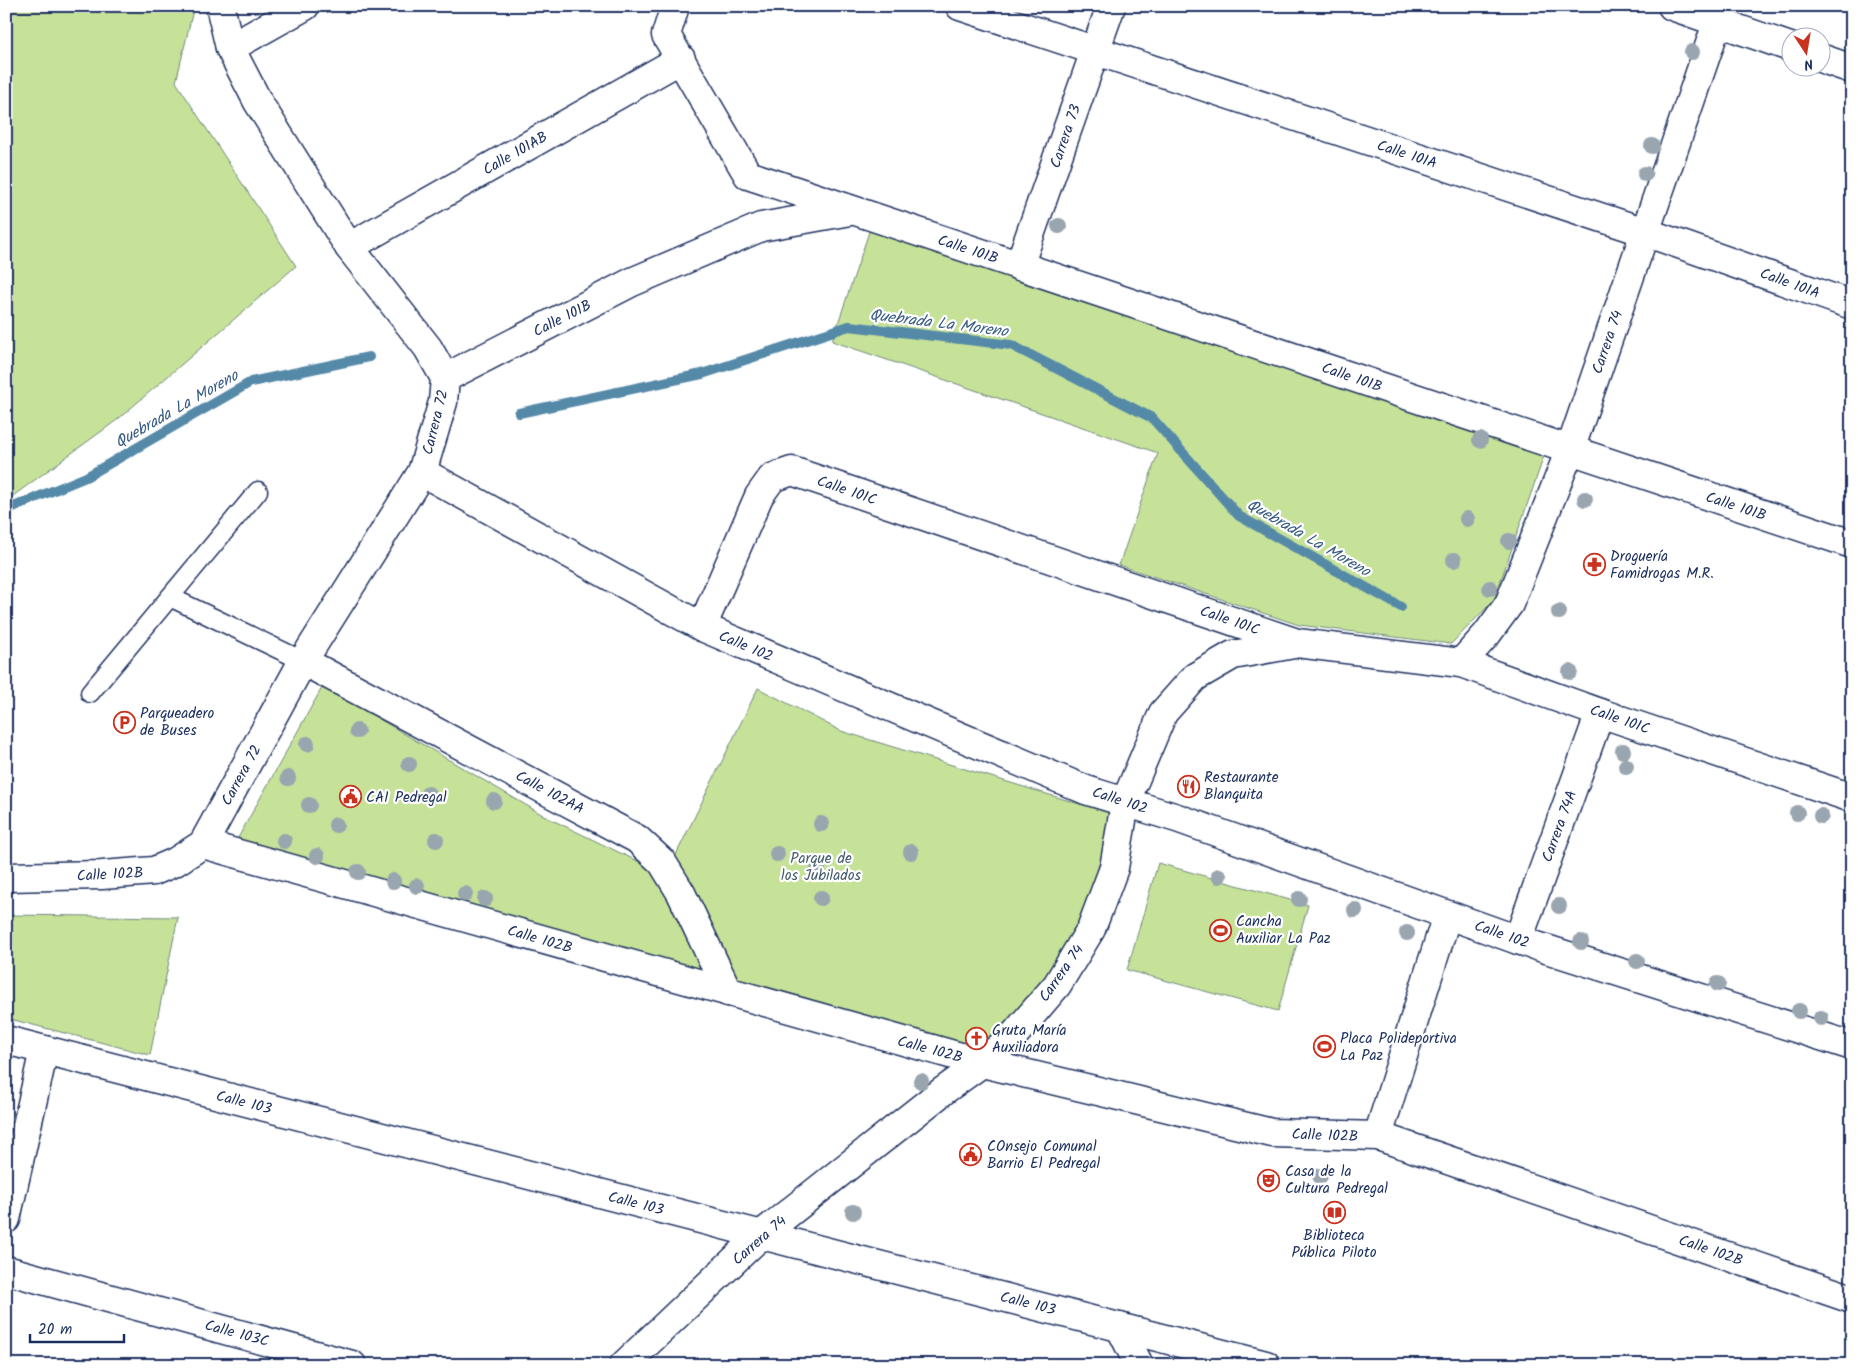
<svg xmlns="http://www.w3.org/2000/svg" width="1858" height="1371" font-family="Kalam,sans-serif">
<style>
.green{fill:#c6e299;stroke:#70887c}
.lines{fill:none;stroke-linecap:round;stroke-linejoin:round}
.stream{stroke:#5489a8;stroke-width:10}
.service-casing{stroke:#1b2f5e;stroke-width:21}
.minor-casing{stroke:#1b2f5e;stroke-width:31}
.service{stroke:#fff;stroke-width:18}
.minor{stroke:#fff;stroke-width:28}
.tree{fill:#99a5af}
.labels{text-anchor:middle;stroke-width:4.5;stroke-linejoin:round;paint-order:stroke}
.street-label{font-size:15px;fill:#1b2f5e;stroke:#fff}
.poi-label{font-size:15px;fill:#1b2f5e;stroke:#fff;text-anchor:start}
.park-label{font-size:15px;fill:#465c6d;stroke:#fff}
.water-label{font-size:16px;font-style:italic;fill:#385c83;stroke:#fff}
</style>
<rect width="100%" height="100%" fill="#fff"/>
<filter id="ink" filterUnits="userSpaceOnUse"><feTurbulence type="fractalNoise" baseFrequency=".02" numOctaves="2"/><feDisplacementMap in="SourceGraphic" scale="10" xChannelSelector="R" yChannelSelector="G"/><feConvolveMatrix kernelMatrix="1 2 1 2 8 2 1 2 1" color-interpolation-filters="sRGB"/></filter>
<g filter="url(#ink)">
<g class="green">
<polygon points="6,6 194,6 176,82 296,266 117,420 6,501"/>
<polygon points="870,229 1544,456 1494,600 1451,644 1299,625 1119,565 1158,453 832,341"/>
<polygon points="323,686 548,818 666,875 758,688 841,731 1112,814 1087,912 1067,961 982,1049 664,966 234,845"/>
<polygon points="1158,863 1308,905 1278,1011 1127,970"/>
<polygon points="6,915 178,917 150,1055 6,1018"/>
</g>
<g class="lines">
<g class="stream">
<polyline points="519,413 702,374 849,326 1011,345 1152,418 1239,516 1401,607"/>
<polyline points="6,510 86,477 251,382 369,357"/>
</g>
<defs>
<g id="service">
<polyline points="170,597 303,661"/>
<polyline points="90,693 258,491"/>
</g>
<g id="minor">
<polyline points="675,6 666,35 748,175 1852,544"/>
<polyline points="960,6 1645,232 1852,305"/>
<polyline points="1672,6 1790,47"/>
<polyline points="230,48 305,6"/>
<polyline points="1820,58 1852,69"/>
<polyline points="349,247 681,59"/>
<polyline points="1019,266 1111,6"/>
<polyline points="445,378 632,282 761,227 850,211"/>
<polyline points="422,472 702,627 1086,790 1177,818 1518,940 1852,1046"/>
<polyline points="702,627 759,496 772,478 792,471 1297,643 1461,663 1600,713 1852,798"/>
<polyline points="303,661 637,839 662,862 681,893 728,992"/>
<polyline points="1461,663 1487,634 1509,604 1570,450 1723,6"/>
<polyline points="203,844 982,1063 1272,1133 1378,1136 1852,1299"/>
<polyline points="6,877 102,875 154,871 175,862 203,844 303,661 422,472 443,402 445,378 428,348 349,247 258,102 230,48 220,6"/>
<polyline points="1518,940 1600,713"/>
<polyline points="6,1040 1266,1365"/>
<polyline points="1378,1136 1447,915"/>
<polyline points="6,1219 44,1050"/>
<polyline points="6,1270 352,1365"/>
<polyline points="1120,1327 1139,1365"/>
<polyline points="624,1365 761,1235 943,1091 982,1063 1015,1034 1057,985 1091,929 1114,868 1125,803 1163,713 1195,677 1233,655 1294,644"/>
</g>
</defs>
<use href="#service" class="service-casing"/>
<use href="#minor" class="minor-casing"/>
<use href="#service" class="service"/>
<use href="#minor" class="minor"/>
</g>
<g class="tree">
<circle cx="1692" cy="52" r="8"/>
<circle cx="1652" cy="146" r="8"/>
<circle cx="1645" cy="174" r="8"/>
<circle cx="1059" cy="226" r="8"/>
<circle cx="1480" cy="440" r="8"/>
<circle cx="1585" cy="499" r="8"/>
<circle cx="1467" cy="519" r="8"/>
<circle cx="1509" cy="541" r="8"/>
<circle cx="1454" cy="560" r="8"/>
<circle cx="1490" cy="588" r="8"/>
<circle cx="1559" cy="612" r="8"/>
<circle cx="1570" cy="672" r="8"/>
<circle cx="357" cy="731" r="8"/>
<circle cx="307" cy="744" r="8"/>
<circle cx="1623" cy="751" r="8"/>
<circle cx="409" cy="764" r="8"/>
<circle cx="1626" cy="766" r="8"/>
<circle cx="288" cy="778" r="8"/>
<circle cx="428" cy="794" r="8"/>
<circle cx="494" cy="801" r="8"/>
<circle cx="309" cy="805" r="8"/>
<circle cx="1797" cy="813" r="8"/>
<circle cx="1821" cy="816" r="8"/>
<circle cx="821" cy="824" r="8"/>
<circle cx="336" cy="825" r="8"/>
<circle cx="436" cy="840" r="8"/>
<circle cx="284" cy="841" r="8"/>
<circle cx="911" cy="852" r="8"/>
<circle cx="777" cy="854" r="8"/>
<circle cx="317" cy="856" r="8"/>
<circle cx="818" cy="869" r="8"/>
<circle cx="358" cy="872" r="8"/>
<circle cx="1219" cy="876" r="8"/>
<circle cx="393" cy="881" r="8"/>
<circle cx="417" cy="886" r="8"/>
<circle cx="465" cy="894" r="8"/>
<circle cx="821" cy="898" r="8"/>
<circle cx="485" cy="899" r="8"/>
<circle cx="1299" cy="899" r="8"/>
<circle cx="1559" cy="906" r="8"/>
<circle cx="1355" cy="910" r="8"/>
<circle cx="1407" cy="933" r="8"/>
<circle cx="1581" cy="942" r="8"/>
<circle cx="1637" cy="961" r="8"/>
<circle cx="1718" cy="984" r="8"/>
<circle cx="1799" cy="1011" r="8"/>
<circle cx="1821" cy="1018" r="8"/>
<circle cx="921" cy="1081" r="8"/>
<circle cx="1320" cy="1176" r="8"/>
<circle cx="853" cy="1212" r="8"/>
</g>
</g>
<defs>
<symbol id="pharmacy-ring" viewBox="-11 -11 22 22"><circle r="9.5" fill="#fff" stroke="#c8321e" stroke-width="1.5"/><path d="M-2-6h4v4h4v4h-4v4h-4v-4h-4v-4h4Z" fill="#c8321e"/></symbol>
<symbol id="parking-ring" viewBox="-11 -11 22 22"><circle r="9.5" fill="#fff" stroke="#c8321e" stroke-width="1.5"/><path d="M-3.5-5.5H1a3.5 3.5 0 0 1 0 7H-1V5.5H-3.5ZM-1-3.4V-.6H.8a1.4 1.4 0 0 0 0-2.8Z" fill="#c8321e"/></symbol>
<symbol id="restaurant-ring" viewBox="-11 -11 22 22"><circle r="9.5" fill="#fff" stroke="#c8321e" stroke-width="1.5"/><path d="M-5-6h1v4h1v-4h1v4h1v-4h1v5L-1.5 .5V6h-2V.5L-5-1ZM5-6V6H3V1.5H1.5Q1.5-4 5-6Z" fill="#c8321e"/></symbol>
<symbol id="civic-ring" viewBox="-11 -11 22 22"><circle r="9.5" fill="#fff" stroke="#c8321e" stroke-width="1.5"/><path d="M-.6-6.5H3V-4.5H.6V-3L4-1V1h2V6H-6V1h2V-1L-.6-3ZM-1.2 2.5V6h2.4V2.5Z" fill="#c8321e"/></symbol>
<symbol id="stadium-ring" viewBox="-11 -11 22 22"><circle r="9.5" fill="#fff" stroke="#c8321e" stroke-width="1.5"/><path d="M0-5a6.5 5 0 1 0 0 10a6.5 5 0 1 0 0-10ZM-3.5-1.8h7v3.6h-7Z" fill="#c8321e"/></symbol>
<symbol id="church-ring" viewBox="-11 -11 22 22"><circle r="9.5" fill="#fff" stroke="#c8321e" stroke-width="1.5"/><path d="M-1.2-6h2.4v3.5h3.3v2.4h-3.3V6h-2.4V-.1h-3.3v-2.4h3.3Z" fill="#c8321e"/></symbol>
<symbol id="theatre-ring" viewBox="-11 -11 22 22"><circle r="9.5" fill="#fff" stroke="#c8321e" stroke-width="1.5"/><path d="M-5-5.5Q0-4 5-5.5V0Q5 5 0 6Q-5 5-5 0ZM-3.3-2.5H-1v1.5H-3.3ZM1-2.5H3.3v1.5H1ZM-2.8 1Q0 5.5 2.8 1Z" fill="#c8321e"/></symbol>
<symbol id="library-ring" viewBox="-11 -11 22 22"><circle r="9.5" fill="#fff" stroke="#c8321e" stroke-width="1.5"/><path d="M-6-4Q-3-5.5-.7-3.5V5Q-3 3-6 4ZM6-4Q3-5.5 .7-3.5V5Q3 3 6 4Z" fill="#c8321e"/></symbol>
</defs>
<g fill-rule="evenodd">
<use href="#pharmacy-ring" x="1582" y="552" width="25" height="25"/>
<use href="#parking-ring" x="112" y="710" width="25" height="25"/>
<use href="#restaurant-ring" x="1176" y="774" width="25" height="25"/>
<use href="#civic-ring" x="338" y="784" width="25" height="25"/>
<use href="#stadium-ring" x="1208" y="918" width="25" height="25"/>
<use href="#church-ring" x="964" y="1026" width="25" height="25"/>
<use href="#stadium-ring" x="1312" y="1034" width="25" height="25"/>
<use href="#civic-ring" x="958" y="1142" width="25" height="25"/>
<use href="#theatre-ring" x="1256" y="1168" width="25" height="25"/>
<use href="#library-ring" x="1322" y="1200" width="25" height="25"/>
</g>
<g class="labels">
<g class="street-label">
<text transform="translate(1065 136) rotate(-71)" y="5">Carrera 73</text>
<text transform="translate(515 153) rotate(-30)" y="5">Calle 101AB</text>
<text transform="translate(1407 154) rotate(18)" y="5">Calle 101A</text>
<text transform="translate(968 249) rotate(18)" y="5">Calle 101B</text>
<text transform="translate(1790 283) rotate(20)" y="5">Calle 101A</text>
<text transform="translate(562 318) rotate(-27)" y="5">Calle 101B</text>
<text transform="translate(1607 342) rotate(-71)" y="5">Carrera 74</text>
<text transform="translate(1352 377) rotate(19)" y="5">Calle 101B</text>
<text transform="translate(435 422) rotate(-76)" y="5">Carrera 72</text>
<text transform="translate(847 490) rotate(19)" y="5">Calle 101C</text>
<text transform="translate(1736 506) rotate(18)" y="5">Calle 101B</text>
<text transform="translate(1230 620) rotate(19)" y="5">Calle 101C</text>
<text transform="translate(746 646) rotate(23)" y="5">Calle 102</text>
<text transform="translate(1620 719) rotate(19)" y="5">Calle 101C</text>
<text transform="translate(241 775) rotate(-61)" y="5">Carrera 72</text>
<text transform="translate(550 792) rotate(28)" y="5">Calle 102AA</text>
<text transform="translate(1120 800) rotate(18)" y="5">Calle 102</text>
<text transform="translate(1559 826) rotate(-70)" y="5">Carrera 74A</text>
<text transform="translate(110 874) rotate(-3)" y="5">Calle 102B</text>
<text transform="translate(1502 934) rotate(19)" y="5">Calle 102</text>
<text transform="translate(540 939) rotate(16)" y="5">Calle 102B</text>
<text transform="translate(1061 973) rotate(-55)" y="5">Carrera 74</text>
<text transform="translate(930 1049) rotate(15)" y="5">Calle 102B</text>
<text transform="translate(244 1102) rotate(14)" y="5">Calle 103</text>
<text transform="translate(1325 1135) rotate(2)" y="5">Calle 102B</text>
<text transform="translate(636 1203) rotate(14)" y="5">Calle 103</text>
<text transform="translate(759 1240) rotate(-41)" y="5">Carrera 74</text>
<text transform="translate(1711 1250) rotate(19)" y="5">Calle 102B</text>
<text transform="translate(1028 1303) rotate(14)" y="5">Calle 103</text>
<text transform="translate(237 1333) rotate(15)" y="5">Calle 103C</text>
</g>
<g class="poi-label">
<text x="1610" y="561">Droguería<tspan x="1610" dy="17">Famidrogas M.R.</tspan></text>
<text x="140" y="718">Parqueadero<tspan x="140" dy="17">de Buses</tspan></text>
<text x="1204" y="782">Restaurante<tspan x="1204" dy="17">Blanquita</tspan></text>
<text x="366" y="802">CAI Pedregal</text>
<text x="1236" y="926">Cancha<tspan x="1236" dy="17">Auxiliar La Paz</tspan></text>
<text x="992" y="1035">Gruta María<tspan x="992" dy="17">Auxiliadora</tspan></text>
<text x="1340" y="1043">Placa Polideportiva<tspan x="1340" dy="17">La Paz</tspan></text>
<text x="987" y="1151">COnsejo Comunal<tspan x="987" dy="17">Barrio El Pedregal</tspan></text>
<text x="1285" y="1176">Casa de la<tspan x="1285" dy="17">Cultura Pedregal</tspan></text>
<text x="1334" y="1240" text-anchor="middle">Biblioteca<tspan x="1334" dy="17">Pública Piloto</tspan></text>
</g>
<g class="park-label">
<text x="821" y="863">Parque de<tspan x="821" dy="17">los Jubilados</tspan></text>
</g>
<g class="water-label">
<text transform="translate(939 322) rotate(7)" y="6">Quebrada La Moreno</text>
<text transform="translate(176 408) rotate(-30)" y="6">Quebrada La Moreno</text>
<text transform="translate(1309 537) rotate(30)" y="6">Quebrada La Moreno</text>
</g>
</g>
<rect width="1858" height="1371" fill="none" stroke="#fff" stroke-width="25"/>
<rect x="12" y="12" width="1833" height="1346" fill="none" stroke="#1b2f5e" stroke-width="2" filter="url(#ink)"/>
<g transform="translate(1806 52) rotate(168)"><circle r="24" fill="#ffffff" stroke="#a4acbf"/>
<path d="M0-4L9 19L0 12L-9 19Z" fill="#c8321e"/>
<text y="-8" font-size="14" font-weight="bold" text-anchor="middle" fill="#1b2f5e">N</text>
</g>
<path d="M30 1334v8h94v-8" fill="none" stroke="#1b2f5e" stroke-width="2.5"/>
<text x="38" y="1334" font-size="15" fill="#1b2f5e" stroke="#ffffff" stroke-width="4" paint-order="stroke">20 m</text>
</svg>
